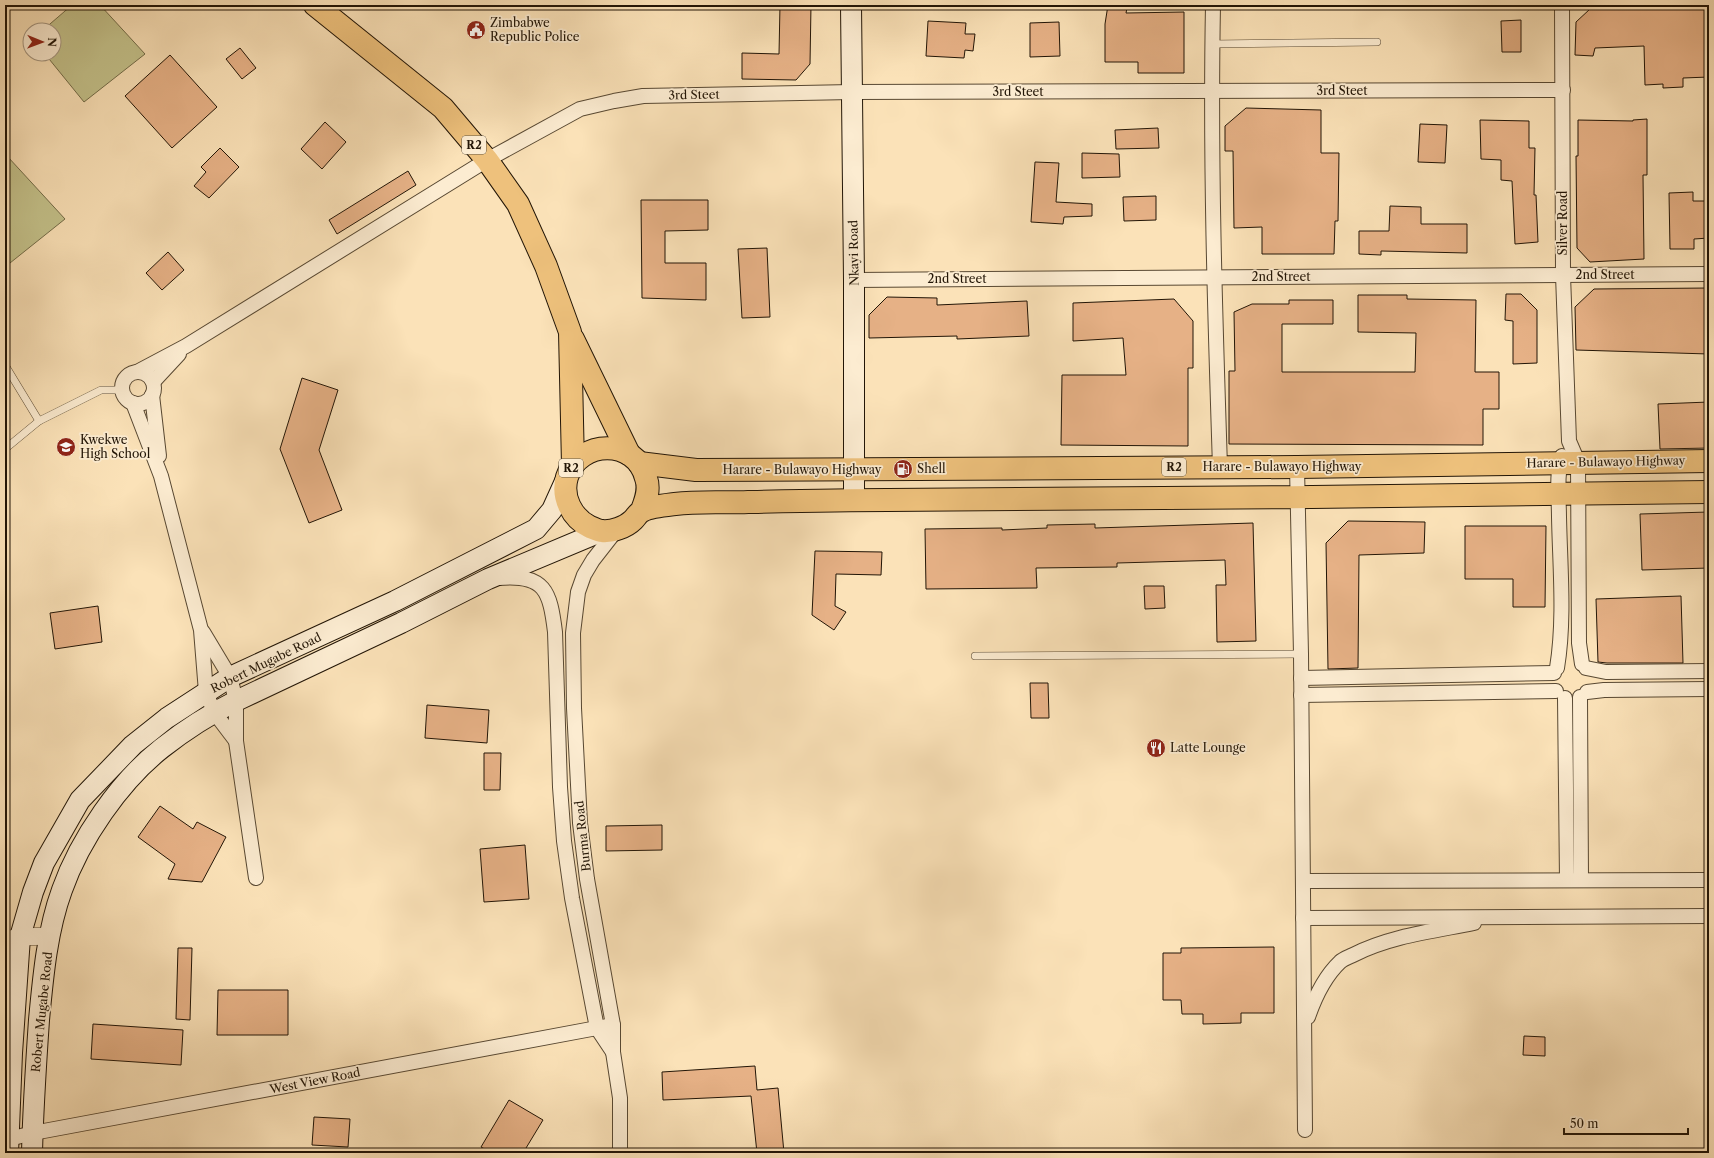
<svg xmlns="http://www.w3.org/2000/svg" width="1714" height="1158" font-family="'Libre Caslon Text',serif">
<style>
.green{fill:#c4c28b;stroke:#736c48}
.building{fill:#e6b186;stroke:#221506}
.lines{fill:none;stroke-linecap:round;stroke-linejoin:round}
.service-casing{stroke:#584832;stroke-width:8}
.minor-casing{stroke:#584832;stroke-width:16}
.tertiary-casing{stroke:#584832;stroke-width:18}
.secondary-casing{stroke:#221506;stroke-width:22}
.trunk-casing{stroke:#221506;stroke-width:24}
.service{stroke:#fcecd1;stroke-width:7}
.minor{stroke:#fcecd1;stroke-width:14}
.tertiary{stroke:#fcecd1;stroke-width:17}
.secondary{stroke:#fcecd1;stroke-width:20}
.trunk{stroke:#eec17c;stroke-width:22}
.labels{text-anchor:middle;stroke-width:3.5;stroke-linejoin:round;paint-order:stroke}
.shield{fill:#fcecd1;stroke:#635643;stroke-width:1}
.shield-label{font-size:11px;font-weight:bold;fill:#221506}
.poi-label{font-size:12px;fill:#221506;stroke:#fcecd1;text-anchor:start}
.street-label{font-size:12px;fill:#221506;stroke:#fcecd1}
</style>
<rect width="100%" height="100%" fill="#fbe2b8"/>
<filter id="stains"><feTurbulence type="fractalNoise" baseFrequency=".005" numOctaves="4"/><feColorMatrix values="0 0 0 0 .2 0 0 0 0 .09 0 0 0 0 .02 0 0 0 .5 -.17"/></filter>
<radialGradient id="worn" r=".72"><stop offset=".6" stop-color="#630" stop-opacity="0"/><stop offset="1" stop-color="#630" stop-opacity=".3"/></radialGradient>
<g class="green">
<polygon points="72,5 100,5 145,54 84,102 45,54 54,54 54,30 43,30"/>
<polygon points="8,157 65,219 5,267 5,159"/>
</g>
<g class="building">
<polygon points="780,5 811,5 810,64 796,80 742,79 742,53 779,54"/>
<polygon points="1108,5 1127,8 1126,13 1184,12 1184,73 1138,73 1138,62 1105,62 1105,24"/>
<polygon points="1709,6 1709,77 1683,78 1683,87 1663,88 1663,84 1645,85 1644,46 1595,48 1593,56 1575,55 1576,22 1590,9"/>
<polygon points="1521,20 1521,52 1502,52 1501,21"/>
<polygon points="928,21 966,23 965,34 975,34 973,51 965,50 964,58 926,56"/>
<polygon points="1059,22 1060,56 1030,57 1030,23"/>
<polygon points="240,48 256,68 242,79 226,59"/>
<polygon points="170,55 217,107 172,148 125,96"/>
<polygon points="1246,108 1321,110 1321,153 1339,153 1338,221 1335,221 1334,254 1262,254 1262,227 1234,228 1233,151 1225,151 1225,126"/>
<polygon points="1647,119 1647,175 1643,175 1644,259 1590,262 1577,248 1576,156 1578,156 1578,120 1633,121 1633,120"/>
<polygon points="1480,120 1529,121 1529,148 1535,148 1534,195 1536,195 1538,242 1515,244 1512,181 1501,180 1501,160 1481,159"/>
<polygon points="325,122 346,142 322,169 301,149"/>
<polygon points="1420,124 1447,125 1445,163 1418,162"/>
<polygon points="1158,128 1159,148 1116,149 1115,130"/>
<polygon points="220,148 239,167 209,198 194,186 206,172 201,167"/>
<polygon points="1082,153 1119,154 1120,177 1082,178"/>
<polygon points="1035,162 1059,163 1056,202 1092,204 1092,216 1064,217 1063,224 1031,222"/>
<polygon points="408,171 416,185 337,234 329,220"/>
<polygon points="1693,192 1693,201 1709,201 1709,238 1694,239 1694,249 1670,249 1669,193"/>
<polygon points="1156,196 1156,220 1124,221 1123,197"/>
<polygon points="641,200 708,200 708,230 665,231 665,263 706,263 706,300 642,298"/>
<polygon points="1390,206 1421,207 1421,224 1467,224 1467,253 1381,251 1381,255 1359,254 1359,231 1389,231"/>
<polygon points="767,248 770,317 742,318 738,249"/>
<polygon points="168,252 184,270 162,290 146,273"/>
<polygon points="1709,288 1709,354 1576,350 1575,307 1594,289"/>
<polygon points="1506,294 1521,294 1537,310 1537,363 1513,364 1513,321 1505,320"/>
<polygon points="1358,295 1407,295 1407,299 1476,300 1475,372 1499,372 1499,409 1483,409 1483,445 1229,444 1229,371 1235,371 1234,312 1252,304 1289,304 1289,300 1333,300 1333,324 1282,324 1282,372 1415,372 1416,333 1358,332"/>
<polygon points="887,297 937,298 937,305 1027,301 1029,336 957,339 957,336 869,338 869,315"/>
<polygon points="1174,299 1193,321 1193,368 1188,368 1188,446 1061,445 1062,375 1126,375 1123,338 1073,341 1073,303"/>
<polygon points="302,378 338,390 319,450 342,510 309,523 280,449"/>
<polygon points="1709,402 1709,448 1660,449 1658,404"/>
<polygon points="1709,512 1709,568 1642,570 1640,514"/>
<polygon points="1348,521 1425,522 1424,553 1359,555 1358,668 1328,669 1326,543"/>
<polygon points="1253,523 1256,641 1217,642 1216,585 1226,585 1225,560 1117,563 1117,567 1036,568 1037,588 926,589 925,529 1002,528 1002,530 1047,528 1047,525 1095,524 1095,528"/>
<polygon points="1465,526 1546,526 1545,607 1513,607 1513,579 1465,579"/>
<polygon points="815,551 882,552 881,575 836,574 835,606 846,612 834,630 812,615"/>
<polygon points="1144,586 1164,586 1165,608 1145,609"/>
<polygon points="1681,596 1683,663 1607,663 1598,662 1596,599"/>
<polygon points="98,606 102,642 55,649 50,613"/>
<polygon points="1030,683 1048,683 1049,718 1031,718"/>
<polygon points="427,705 489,710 487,743 425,738"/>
<polygon points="484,753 501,753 500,790 484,790"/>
<polygon points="160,806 193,829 197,822 226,837 202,882 168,879 175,864 138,837"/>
<polygon points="662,825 662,850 606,851 606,826"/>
<polygon points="525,845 529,899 484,902 480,849"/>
<polygon points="1274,947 1274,1013 1241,1013 1241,1023 1203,1024 1203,1014 1182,1014 1181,1000 1163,1000 1163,953 1181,953 1181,948"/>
<polygon points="178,948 192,948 190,1020 176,1019"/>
<polygon points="218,990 288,990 288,1035 217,1035"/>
<polygon points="93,1024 183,1030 181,1065 91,1059"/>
<polygon points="1524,1036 1545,1037 1545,1056 1523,1055"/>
<polygon points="755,1066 757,1090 778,1088 784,1153 757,1153 751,1096 663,1100 662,1072"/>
<polygon points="509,1100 543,1120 523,1153 492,1153 481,1147"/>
<polygon points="314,1117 350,1119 348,1147 312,1145"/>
</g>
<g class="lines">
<defs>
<g id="service">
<polyline points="1212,44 1377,42"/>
<polyline points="5,365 39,421"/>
<polyline points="5,449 39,421 101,390 122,390"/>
<polyline points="975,656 1301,654"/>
</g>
<g id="minor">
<path d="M1213 5C1210 159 1215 313 1220 467"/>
<polyline points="1562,5 1563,275 1569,441 1578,462 1579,643 1582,664"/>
<polyline points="854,280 1709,274"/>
<polyline points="137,372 186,346 487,160 580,109 614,101 643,96 852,92 1563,90"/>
<circle cx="138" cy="388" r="16"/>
<polyline points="153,382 179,354"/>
<polyline points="152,395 159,456"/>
<polyline points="133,403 161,476 201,630 206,692 214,712 236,741"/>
<polyline points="1297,467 1301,654 1305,1130"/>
<polyline points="618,528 593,560 584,575 578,592 573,633 574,708 580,823 587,879 613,1025 613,1052 620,1098 620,1153"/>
<path d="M499 578C545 574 550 591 555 632L560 787 564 841 572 898 597 1028 613 1052"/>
<polyline points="203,632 230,677 236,701 236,741 256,878"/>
<path d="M1557 668C1565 619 1560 567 1559 517 1559 500 1556 472 1562 456"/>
<polyline points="1586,668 1606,672 1709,671"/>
<polyline points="1301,678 1554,673"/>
<polyline points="1587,692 1604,690 1709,689"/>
<polyline points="1301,695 1556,691"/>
<polyline points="1580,697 1581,880"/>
<polyline points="1565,698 1567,880"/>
<polyline points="1303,881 1709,880"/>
<polyline points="1303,918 1709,916"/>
<path d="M1308 1017C1315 997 1324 977 1340 962 1343 959 1349 957 1353 955 1390 936 1434 931 1474 923"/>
<polyline points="5,1140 33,1133 613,1025"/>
</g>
<polyline id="tertiary" points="5,940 20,937 50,936"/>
<g id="secondary">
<polyline points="851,5 854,280 854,500"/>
<polyline points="8,1153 12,1053 20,937 33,892 44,863 80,800 133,745 167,718 230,677 395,601 536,529 552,510 566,479"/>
<path d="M32 1153C33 1109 36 1064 39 1020 43 977 47 931 62 890 80 839 120 781 162 748 185 730 210 714 236 701L401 623 488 579 600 532"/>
</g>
<g id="trunk">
<polyline points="315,5 443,108 487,160 518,204 546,266 570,332 573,465"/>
<polyline points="573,339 629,454"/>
<polyline points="639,463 696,470 1297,467 1709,461"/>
<path d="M642 510C646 500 650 489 646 478 636 438 579 439 567 477 561 497 572 518 590 527 593 528 598 531 602 531 612 532 626 527 633 520 636 517 638 513 642 511 648 507 667 505 675 504 698 501 724 503 748 502 795 501 841 500 888 500 1162 499 1435 496 1709 492"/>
</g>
</defs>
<use href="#service" class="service-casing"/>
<use href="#minor" class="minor-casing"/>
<use href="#tertiary" class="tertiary-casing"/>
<use href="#secondary" class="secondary-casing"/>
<use href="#trunk" class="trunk-casing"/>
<use href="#service" class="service"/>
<use href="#minor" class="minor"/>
<use href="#tertiary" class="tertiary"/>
<use href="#secondary" class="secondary"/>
<use href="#trunk" class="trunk"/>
</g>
<defs>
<symbol id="civic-disc" viewBox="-11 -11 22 22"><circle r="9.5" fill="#8f2418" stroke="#fcecd1"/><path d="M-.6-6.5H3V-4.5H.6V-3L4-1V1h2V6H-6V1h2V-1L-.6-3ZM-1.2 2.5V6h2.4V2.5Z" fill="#fff"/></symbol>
<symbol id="school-disc" viewBox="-11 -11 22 22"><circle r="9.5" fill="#8f2418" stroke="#fcecd1"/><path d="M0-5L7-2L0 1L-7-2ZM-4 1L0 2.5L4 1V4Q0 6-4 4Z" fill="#fff"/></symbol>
<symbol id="fuel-disc" viewBox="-11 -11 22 22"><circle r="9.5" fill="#8f2418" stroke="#fcecd1"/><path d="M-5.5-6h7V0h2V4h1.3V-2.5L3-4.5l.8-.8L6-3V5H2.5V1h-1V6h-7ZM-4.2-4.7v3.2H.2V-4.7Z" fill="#fff"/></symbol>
<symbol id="restaurant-disc" viewBox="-11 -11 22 22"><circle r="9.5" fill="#8f2418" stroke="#fcecd1"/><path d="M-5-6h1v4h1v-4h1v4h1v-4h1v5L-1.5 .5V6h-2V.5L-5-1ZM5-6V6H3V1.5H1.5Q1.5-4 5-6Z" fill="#fff"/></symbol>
</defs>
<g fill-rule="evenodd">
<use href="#civic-disc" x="465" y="19" width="22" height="22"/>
<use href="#school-disc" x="55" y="436" width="22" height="22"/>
<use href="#fuel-disc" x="892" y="458" width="22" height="22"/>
<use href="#restaurant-disc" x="1145" y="737" width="22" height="22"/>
</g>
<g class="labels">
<g class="shield">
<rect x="462" y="136" width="24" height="18" rx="3"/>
<rect x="1162" y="458" width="24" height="18" rx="3"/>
<rect x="559" y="459" width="24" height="18" rx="3"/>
</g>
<g class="shield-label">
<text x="474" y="149">R2</text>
<text x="1174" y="471">R2</text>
<text x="571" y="472">R2</text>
</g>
<g class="poi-label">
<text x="490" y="27">Zimbabwe<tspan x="490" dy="14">Republic Police</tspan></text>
<text x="80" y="444">Kwekwe<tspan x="80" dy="14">High School</tspan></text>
<text x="917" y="473">Shell</text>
<text x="1170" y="752">Latte Lounge</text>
</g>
<g class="street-label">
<text x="1342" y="95">3rd Steet</text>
<text x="1018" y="96">3rd Steet</text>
<text transform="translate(694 95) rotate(-1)" y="4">3rd Steet</text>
<text transform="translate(1563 223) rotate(-90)" y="4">Silver Road</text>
<text transform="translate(854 253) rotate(-91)" y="4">Nkayi Road</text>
<text x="1605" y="279">2nd Street</text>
<text x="1281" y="281">2nd Street</text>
<text x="957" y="283">2nd Street</text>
<text transform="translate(1606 462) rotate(-1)" y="4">Harare - Bulawayo Highway</text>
<text x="1282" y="471">Harare - Bulawayo Highway</text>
<text x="802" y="474">Harare - Bulawayo Highway</text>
<text transform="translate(266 663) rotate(-26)" y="4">Robert Mugabe Road</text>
<text transform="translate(583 836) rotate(-96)" y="4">Burma Road</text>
<text transform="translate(42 1012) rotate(-84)" y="4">Robert Mugabe Road</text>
<text transform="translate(315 1081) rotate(-11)" y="4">West View Road</text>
</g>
</g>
<rect width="1714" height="1158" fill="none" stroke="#fbe2b8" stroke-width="20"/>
<rect x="6" y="6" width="1702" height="1146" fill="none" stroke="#221506" stroke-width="2"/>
<rect x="10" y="10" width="1694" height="1138" fill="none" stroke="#221506"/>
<g transform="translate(42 42) rotate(91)"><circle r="19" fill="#fcecd1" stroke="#a59680"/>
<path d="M0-3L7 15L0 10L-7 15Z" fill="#8f2418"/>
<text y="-6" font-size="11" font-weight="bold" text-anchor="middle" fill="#221506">N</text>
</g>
<path d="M1564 1128v6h124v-6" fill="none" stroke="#221506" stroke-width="2"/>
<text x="1570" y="1128" font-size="12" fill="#221506" stroke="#fcecd1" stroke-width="3" paint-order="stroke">50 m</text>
<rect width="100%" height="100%" filter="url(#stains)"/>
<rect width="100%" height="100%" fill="url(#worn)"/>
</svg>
